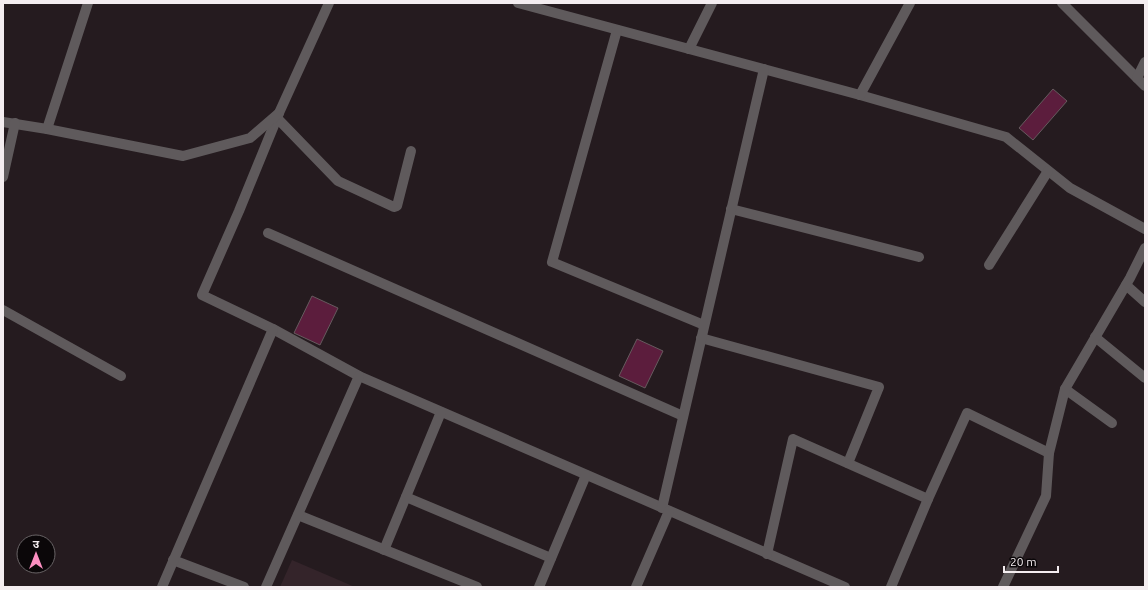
<svg xmlns="http://www.w3.org/2000/svg" width="1148" height="590" font-family="Ubuntu,'Noto Sans Devanagari',sans-serif">
<style>
.built{fill:#34242a}
.building{fill:#5c1d3d;stroke:#665a5e}
.lines{fill:none;stroke-linecap:round;stroke-linejoin:round}
.minor{stroke:#5f5a5c;stroke-width:10}
</style>
<rect width="100%" height="100%" fill="#251b1f"/>
<polygon class="built" points="292,560 355,587 280,587"/>
<g class="building">
<polygon points="1053,89 1067,101 1033,140 1019,128"/>
<polygon points="312,296 338,308 320,345 294,333"/>
<polygon points="637,339 663,351 645,388 619,376"/>
</g>
<g class="lines">
<g class="minor">
<polyline points="518,3 860,95 1006,137 1070,188 1145,229"/>
<polyline points="1062,3 1145,86"/>
<polyline points="617,30 552,262 704,325"/>
<polyline points="689,49 712,3"/>
<polyline points="1137,78 1145,62"/>
<polyline points="860,95 910,3"/>
<polyline points="279,113 239,211 202,295 273,329 359,376 845,587"/>
<polyline points="277,118 338,181 394,207 397,206 411,151"/>
<polyline points="3,122 47,129 183,156 250,138 279,113 329,3"/>
<polyline points="47,129 88,3"/>
<polyline points="3,177 15,123"/>
<polyline points="731,209 919,257"/>
<polyline points="268,233 683,416"/>
<polyline points="989,265 1048,171"/>
<polyline points="1126,285 1145,302"/>
<polyline points="3,310 121,376"/>
<polyline points="1095,337 1145,378"/>
<polyline points="701,338 879,387 848,463"/>
<polyline points="1065,389 1112,423"/>
<polyline points="406,497 551,558"/>
<polyline points="662,508 764,69"/>
<polyline points="298,515 477,587"/>
<polyline points="384,550 441,412"/>
<polyline points="767,554 793,439 928,499"/>
<polyline points="173,560 244,587"/>
<polyline points="162,587 273,329"/>
<polyline points="266,587 359,376"/>
<polyline points="539,587 586,475"/>
<polyline points="636,587 669,511"/>
<polyline points="891,587 928,499 967,413 1049,453"/>
<polyline points="1003,587 1046,496 1049,453 1065,389 1130,278 1145,248"/>
</g>
</g>
<rect width="1148" height="590" fill="none" stroke="#f4edf0" stroke-width="8"/>
<g transform="translate(36 554)"><circle r="19" fill="#0b0709" stroke="#686365"/>
<path d="M0-3L7 15L0 10L-7 15Z" fill="#fc8fc1"/>
<text y="-6" font-size="11" font-weight="bold" text-anchor="middle" fill="#f4edf0">उ</text>
</g>
<path d="M1004 566v6h54v-6" fill="none" stroke="#f4edf0" stroke-width="2"/>
<text x="1010" y="566" font-size="12" fill="#f4edf0" stroke="#0b0709" stroke-width="3" paint-order="stroke">20 m</text>
</svg>
